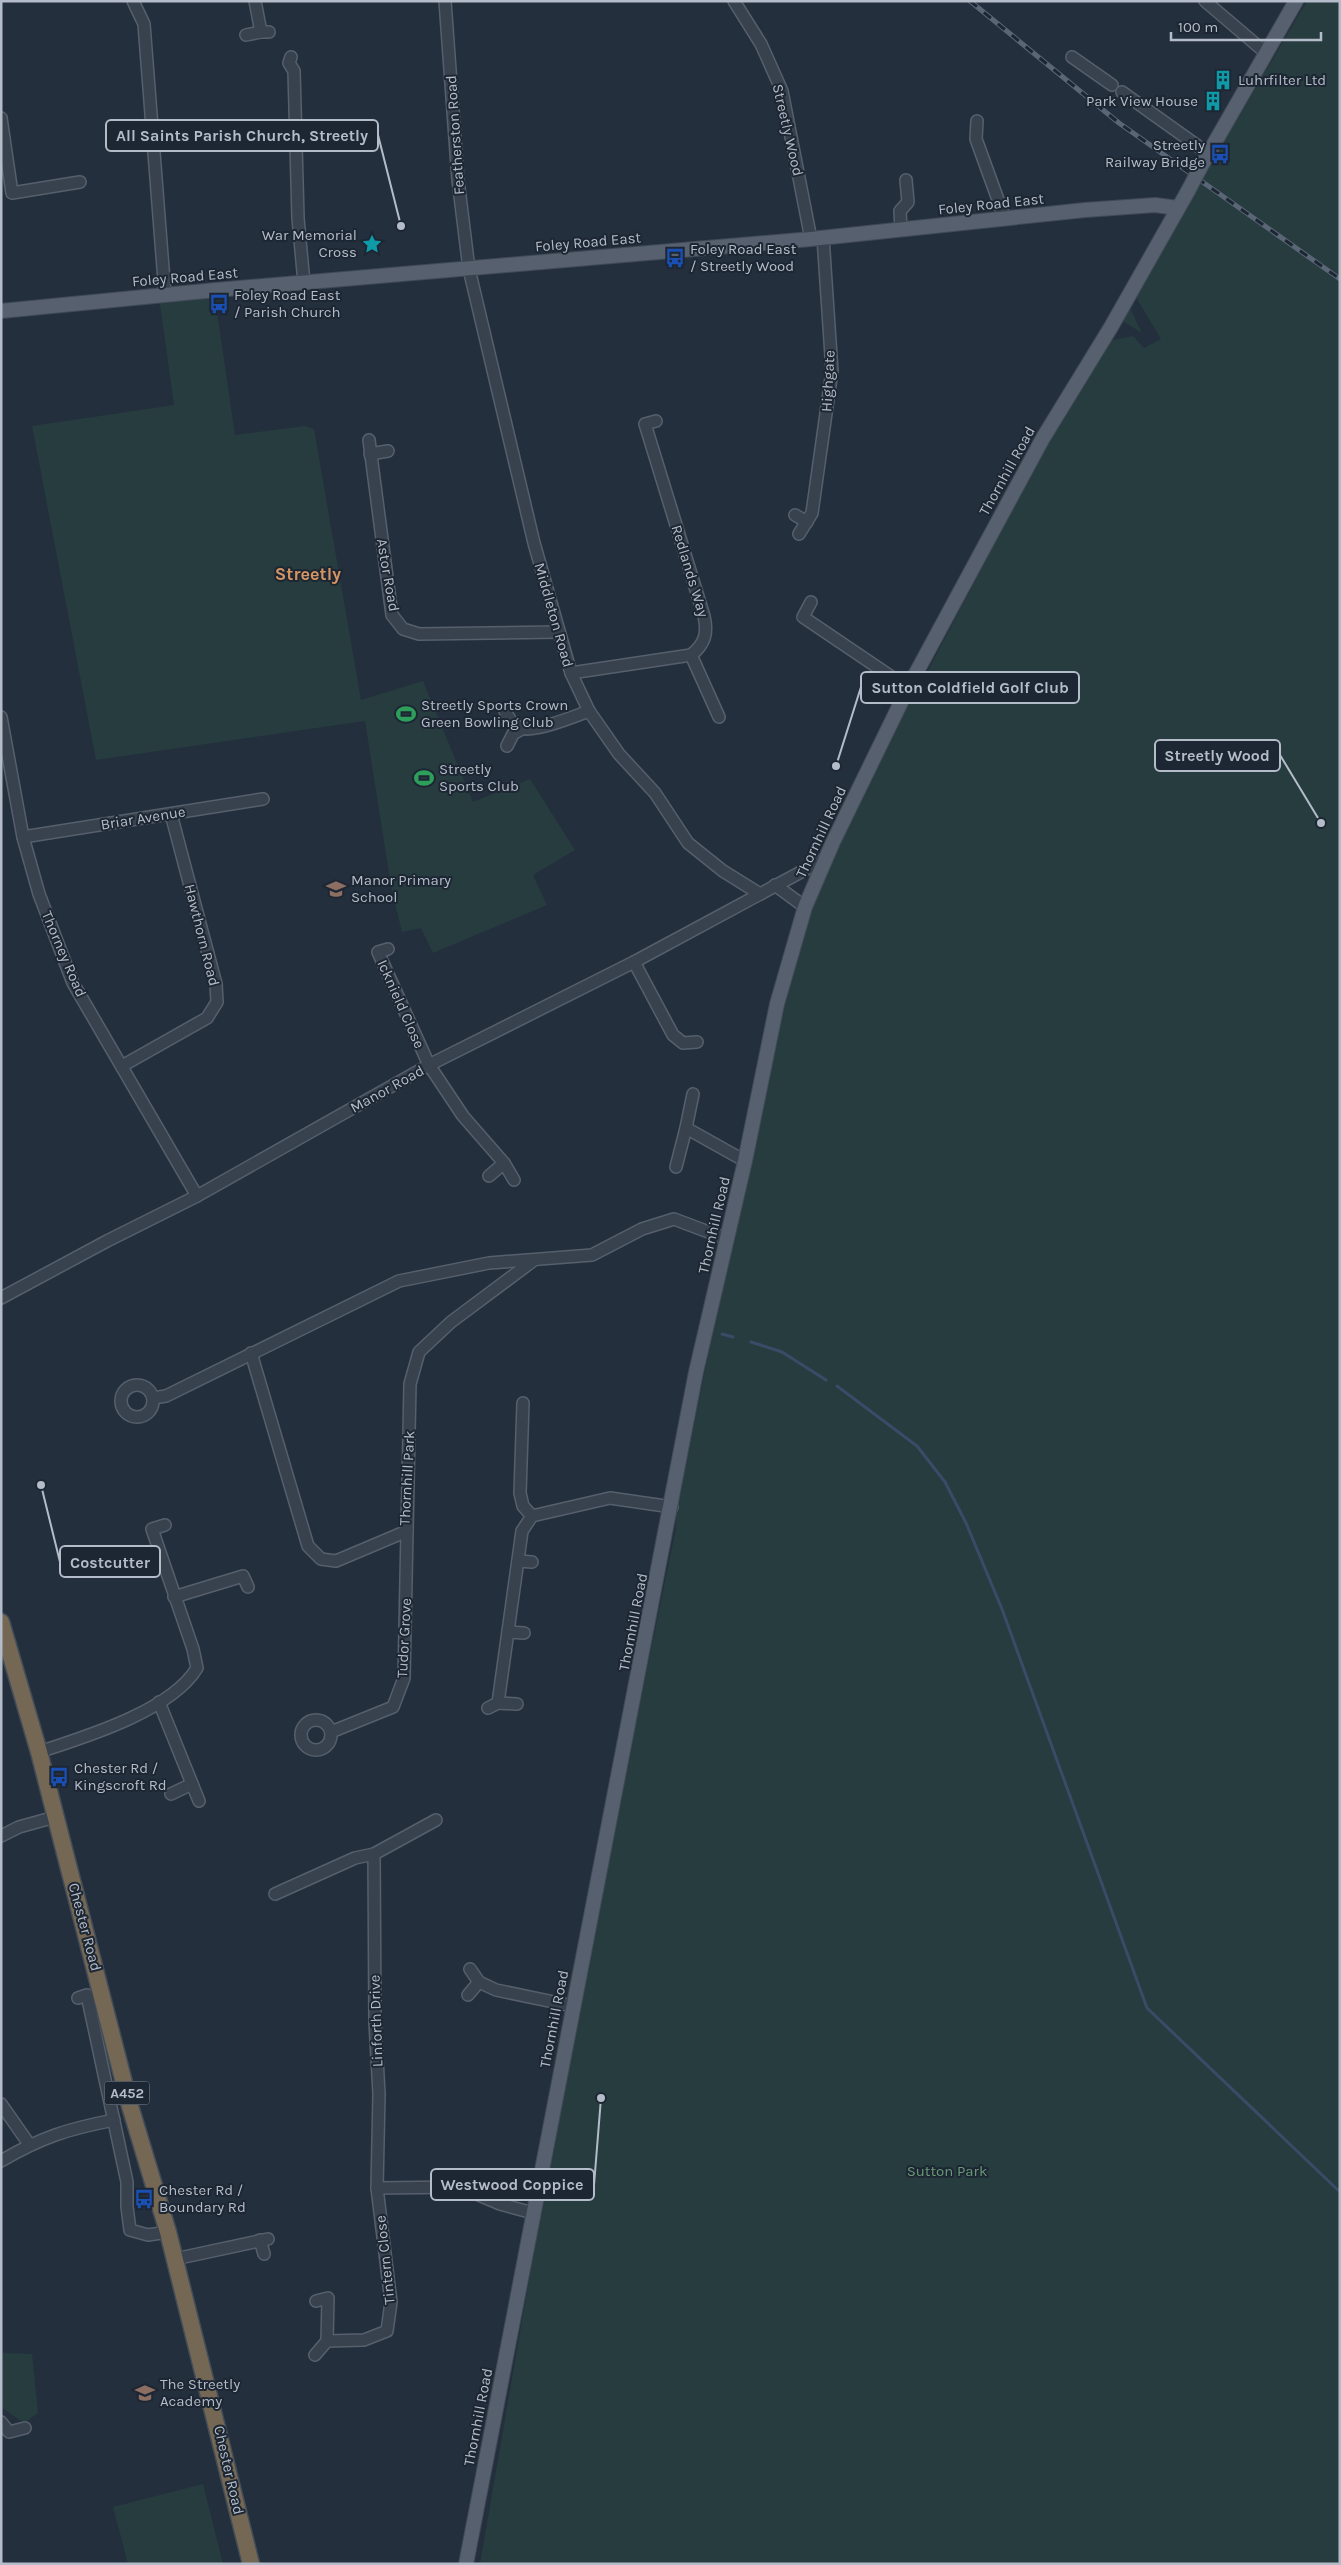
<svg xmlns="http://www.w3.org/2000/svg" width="1341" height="2565" font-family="Karla,sans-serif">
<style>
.green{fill:#263c3f}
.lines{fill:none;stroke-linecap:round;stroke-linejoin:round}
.stream{stroke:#394c67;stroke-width:3}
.minor-casing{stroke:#565f6c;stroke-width:14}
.major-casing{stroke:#414a57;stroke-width:16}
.highway-casing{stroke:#434c59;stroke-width:19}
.minor{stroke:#38414e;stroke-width:11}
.major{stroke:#56606e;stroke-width:14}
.highway{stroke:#746855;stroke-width:16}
.rail-casing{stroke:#5a6575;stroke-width:5}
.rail{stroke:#1d2633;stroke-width:3;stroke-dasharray:9;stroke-linecap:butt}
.major-bridge-casing{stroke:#414a57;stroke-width:16;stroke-linecap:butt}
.major-bridge{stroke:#56606e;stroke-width:14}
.labels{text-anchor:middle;stroke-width:4;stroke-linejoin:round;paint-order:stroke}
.shield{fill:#1d2633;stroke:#878f9c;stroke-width:1}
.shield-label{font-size:14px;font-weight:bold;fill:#b4bcc9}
.poi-label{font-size:15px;fill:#b4bcc9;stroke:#1d2633;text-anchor:start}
.street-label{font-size:15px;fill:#b4bcc9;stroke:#1d2633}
.park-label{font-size:15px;fill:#6b9a76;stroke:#1d2633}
.quarter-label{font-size:18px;font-weight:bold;fill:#d59563;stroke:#1d2633}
.leader{fill:none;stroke:#b4bcc9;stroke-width:2}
.callout-dot{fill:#b4bcc9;stroke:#1d2633;stroke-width:2}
.callout{fill:#1d2633;stroke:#b4bcc9;stroke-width:2}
.callout-label{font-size:16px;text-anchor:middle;font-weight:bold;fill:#b4bcc9}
</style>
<rect width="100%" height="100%" fill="#242f3e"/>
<g class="green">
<polygon points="1307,1 1340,1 1340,2564 480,2564 541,2210 600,1897 676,1528 676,1513 749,1154 800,942 833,853 879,754 921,684 1053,432 1108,341 1133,336 1144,348 1161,339 1134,294"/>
<polygon points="214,291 235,435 305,426 314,429 361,700 423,681 473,802 530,779 575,850 533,875 547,905 433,953 421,928 402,932 391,886 365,721 96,760 32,426 174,405 159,297"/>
<polygon points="1129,306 1142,333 1121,320"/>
<polygon points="2,2353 32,2354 38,2413 24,2423 1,2407"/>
<polygon points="203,2484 223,2564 128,2564 113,2507"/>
</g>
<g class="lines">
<g class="stream">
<polyline points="722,1334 733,1337"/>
<polyline points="751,1342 782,1352 826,1380"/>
<polyline points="837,1386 917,1446 945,1482 966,1523 1002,1609 1147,2008 1340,2192"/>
</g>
<defs>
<g id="minor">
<polyline points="133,1 144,24 165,294"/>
<polyline points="255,1 261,32 269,32"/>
<polyline points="445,1 458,180 469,269 534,543 571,673 589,711 619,754 655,793 688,843 723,871 760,894"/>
<polyline points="734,1 761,44 782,91 811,239"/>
<polyline points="1205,1 1266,53"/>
<polyline points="246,35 261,32"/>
<polyline points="291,57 289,63 294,71 298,218 304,283"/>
<polyline points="1072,57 1112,85"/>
<polyline points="1122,92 1209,154"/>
<polyline points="1,118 12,193 80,182"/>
<polyline points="977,121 976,139 1005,219"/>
<polyline points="901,230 900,211 908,202 906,180"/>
<polyline points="369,440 392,615 403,629 419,634 558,632"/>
<polyline points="370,454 388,451"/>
<polyline points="795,515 807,522"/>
<polyline points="799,534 812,513 832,371 823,237"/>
<polyline points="811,602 803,617 908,688"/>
<polyline points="691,655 719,717"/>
<path d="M571 673 691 655C705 644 708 633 704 616L645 424 656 421"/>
<path d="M505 711C509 718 512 725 521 728 535 733 575 716 589 711"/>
<polyline points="1,717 23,837 39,894 73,983 197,1196"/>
<polyline points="507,746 513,734 522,729"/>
<polyline points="23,837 263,799"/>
<polyline points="775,885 805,907"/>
<polyline points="388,949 378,952 429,1065 463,1116 504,1163 514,1180"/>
<polyline points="634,962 673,1035 683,1043 697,1042"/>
<polyline points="122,1066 207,1018 217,1002 216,984 171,814"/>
<polyline points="686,1128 693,1094"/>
<polyline points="676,1167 686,1128 745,1161"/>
<polyline points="489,1176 504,1163"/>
<polyline points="1,1298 107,1241 197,1196 429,1065 634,962 825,859"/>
<polyline points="251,1353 308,1546 321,1559 336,1561 407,1531"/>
<circle cx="137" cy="1401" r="16"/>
<polyline points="153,1398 166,1396 399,1281 489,1263 592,1255 642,1229 674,1219 727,1239"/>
<polyline points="523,1403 520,1493 523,1506 532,1516"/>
<polyline points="518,1561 532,1562"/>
<polyline points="174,1597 243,1576 248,1587"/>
<polyline points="508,1632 524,1633"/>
<polyline points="159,1702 199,1801"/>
<polyline points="498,1703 517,1704"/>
<polyline points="488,1708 498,1703 522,1531 532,1516 610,1498 672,1507"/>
<circle cx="316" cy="1735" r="15"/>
<polyline points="331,1732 393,1707 404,1678 410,1384 419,1352 451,1322 534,1260"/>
<path d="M39 1752C85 1737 171 1711 197 1668L193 1649 152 1529 165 1525"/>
<polyline points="171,1794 192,1784"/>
<polyline points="1,1836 19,1827 55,1817"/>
<polyline points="275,1894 355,1858 374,1854 436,1820"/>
<polyline points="470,1969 479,1982 496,1990 573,2006"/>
<polyline points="468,1995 479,1982"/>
<polyline points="78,1998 87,1995 127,2182 127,2207 130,2230 148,2235 168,2232"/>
<polyline points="1,2104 29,2144"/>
<path d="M1 2161C42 2137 68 2129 114 2120"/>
<polyline points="377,2188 460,2187 500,2204 533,2213"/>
<polyline points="260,2240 264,2254"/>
<polyline points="175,2259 268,2239"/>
<polyline points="316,2301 328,2298 327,2341"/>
<polyline points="315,2355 327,2341 364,2340 387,2331 391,2302 377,2188 379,2094 375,2022 374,1854"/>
<polyline points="1,2422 9,2432 25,2428"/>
</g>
<g id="major">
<polyline points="1199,170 1296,1"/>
<polyline points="1,311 216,290 811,239 1085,210 1155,205 1178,208"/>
<polyline points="466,2564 696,1372 745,1161 777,1004 805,907 833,842 908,688 1043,438 1111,327 1188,191"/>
</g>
<polyline id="highway" points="1,1622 39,1752 130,2106 168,2232 251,2564"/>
</defs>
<use href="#minor" class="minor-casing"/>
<use href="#major" class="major-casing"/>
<use href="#highway" class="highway-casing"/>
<use href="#minor" class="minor"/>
<use href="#major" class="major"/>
<use href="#highway" class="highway"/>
<defs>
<polyline id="rail" points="970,1 1119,123 1340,279"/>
</defs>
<use href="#rail" class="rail-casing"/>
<use href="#rail" class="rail"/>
<defs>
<polyline id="major-bridge" points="1188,191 1199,170"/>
</defs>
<use href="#major-bridge" class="major-bridge-casing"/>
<use href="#major-bridge" class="major-bridge"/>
</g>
<defs>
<symbol id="building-bare" viewBox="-9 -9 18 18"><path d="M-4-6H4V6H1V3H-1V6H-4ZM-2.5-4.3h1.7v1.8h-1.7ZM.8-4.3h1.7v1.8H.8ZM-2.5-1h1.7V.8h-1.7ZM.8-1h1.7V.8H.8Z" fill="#0f9aa8" stroke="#1d2633" stroke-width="2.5" paint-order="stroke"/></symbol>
<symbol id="bus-bare" viewBox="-9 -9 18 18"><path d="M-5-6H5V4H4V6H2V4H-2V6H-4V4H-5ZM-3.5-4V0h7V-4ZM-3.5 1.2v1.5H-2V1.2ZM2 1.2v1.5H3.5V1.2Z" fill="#1a4fb4" stroke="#1d2633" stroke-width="2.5" paint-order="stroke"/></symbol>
<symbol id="sight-bare" viewBox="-9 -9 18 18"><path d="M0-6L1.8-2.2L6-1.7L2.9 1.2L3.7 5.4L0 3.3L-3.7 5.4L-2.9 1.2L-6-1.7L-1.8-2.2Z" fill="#0f9aa8" stroke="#1d2633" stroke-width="2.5" paint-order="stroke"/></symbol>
<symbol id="stadium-bare" viewBox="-9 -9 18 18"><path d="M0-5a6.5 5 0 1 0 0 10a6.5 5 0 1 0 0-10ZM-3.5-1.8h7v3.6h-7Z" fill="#2e9e5b" stroke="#1d2633" stroke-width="2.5" paint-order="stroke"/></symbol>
<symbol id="school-bare" viewBox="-9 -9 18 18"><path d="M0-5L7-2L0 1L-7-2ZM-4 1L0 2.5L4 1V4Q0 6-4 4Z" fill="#8d6e63" stroke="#1d2633" stroke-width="2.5" paint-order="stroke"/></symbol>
</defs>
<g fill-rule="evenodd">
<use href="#building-bare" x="1209" y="66" width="28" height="28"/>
<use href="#building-bare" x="1199" y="87" width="28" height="28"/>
<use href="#bus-bare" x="1206" y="140" width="28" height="28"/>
<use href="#sight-bare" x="358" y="230" width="28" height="28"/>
<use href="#bus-bare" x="661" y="244" width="28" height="28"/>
<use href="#bus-bare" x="205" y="290" width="28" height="28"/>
<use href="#stadium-bare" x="392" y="700" width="28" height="28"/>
<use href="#stadium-bare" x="410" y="764" width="28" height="28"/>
<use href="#school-bare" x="322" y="875" width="28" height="28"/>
<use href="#bus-bare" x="45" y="1763" width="28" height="28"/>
<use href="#bus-bare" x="130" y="2185" width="28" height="28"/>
<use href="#school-bare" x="131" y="2379" width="28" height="28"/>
</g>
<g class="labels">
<rect class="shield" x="104.5" y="2081.5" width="45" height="23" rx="4"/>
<g class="shield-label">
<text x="127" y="2098">A452</text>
</g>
<g class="poi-label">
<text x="1238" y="85">Luhrfilter Ltd</text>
<text x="1198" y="106" text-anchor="end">Park View House</text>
<text x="1205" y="150" text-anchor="end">Streetly<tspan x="1205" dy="17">Railway Bridge</tspan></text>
<text x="357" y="240" text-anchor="end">War Memorial<tspan x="357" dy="17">Cross</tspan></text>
<text x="690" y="254">Foley Road East<tspan x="690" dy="17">/ Streetly Wood</tspan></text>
<text x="234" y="300">Foley Road East<tspan x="234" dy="17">/ Parish Church</tspan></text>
<text x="421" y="710">Streetly Sports Crown<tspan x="421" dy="17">Green Bowling Club</tspan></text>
<text x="439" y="774">Streetly<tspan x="439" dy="17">Sports Club</tspan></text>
<text x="351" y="885">Manor Primary<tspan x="351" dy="17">School</tspan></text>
<text x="74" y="1773">Chester Rd /<tspan x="74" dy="17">Kingscroft Rd</tspan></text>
<text x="159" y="2195">Chester Rd /<tspan x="159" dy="17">Boundary Rd</tspan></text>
<text x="160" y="2389">The Streetly<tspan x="160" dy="17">Academy</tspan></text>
</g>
<g class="street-label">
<text transform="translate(788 130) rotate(77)" y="5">Streetly Wood</text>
<text transform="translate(455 135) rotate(-94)" y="5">Featherston Road</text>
<text transform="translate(991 204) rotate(-6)" y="5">Foley Road East</text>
<text transform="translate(588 242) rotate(-5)" y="5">Foley Road East</text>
<text transform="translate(185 277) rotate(-5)" y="5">Foley Road East</text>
<text transform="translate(828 381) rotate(-87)" y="5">Highgate</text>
<text transform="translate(1007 471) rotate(-61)" y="5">Thornhill Road</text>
<text transform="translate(690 571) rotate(73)" y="5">Redlands Way</text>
<text transform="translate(388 575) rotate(80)" y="5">Astor Road</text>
<text transform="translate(554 615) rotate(74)" y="5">Middleton Road</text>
<text transform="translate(143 818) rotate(-9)" y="5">Briar Avenue</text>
<text transform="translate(821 832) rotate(-65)" y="5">Thornhill Road</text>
<text transform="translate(202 935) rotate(76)" y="5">Hawthorn Road</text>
<text transform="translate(64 954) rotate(67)" y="5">Thorney Road</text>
<text transform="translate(401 1004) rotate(66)" y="5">Icknield Close</text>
<text transform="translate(387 1089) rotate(-29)" y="5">Manor Road</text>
<text transform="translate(714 1225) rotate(-77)" y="5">Thornhill Road</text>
<text transform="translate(407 1478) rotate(-87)" y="5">Thornhill Park</text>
<text transform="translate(633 1622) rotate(-79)" y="5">Thornhill Road</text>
<text transform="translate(404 1638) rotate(-87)" y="5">Tudor Grove</text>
<text transform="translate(85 1927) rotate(75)" y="5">Chester Road</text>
<text transform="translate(554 2019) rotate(-79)" y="5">Thornhill Road</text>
<text transform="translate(376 2021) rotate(-92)" y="5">Linforth Drive</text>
<text transform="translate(385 2260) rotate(-96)" y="5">Tintern Close</text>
<text transform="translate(478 2417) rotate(-79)" y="5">Thornhill Road</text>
<text transform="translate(229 2470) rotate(77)" y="5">Chester Road</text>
</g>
<g class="park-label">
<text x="947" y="2176">Sutton Park</text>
</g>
<g class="quarter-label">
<text x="308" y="580">Streetly</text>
</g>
</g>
<path class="leader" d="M401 226L378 135M836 766L861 687M1321 823L1280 755M41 1485L60 1562M601 2098L594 2185"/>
<g class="callout-dot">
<circle cx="401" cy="226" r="5"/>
<circle cx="836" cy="766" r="5"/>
<circle cx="1321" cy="823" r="5"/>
<circle cx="41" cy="1485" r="5"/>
<circle cx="601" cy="2098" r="5"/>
</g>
<g class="callout">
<rect x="106" y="120" width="272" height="31" rx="5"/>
<rect x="861" y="672" width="218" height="31" rx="5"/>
<rect x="1155" y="740" width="125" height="31" rx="5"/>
<rect x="60" y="1546" width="100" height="31" rx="5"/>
<rect x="431" y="2169" width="163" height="31" rx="5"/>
</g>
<g class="callout-label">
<text x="242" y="141">All Saints Parish Church, Streetly</text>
<text x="970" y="693">Sutton Coldfield Golf Club</text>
<text x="1217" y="761">Streetly Wood</text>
<text x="110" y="1568">Costcutter</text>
<text x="512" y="2190">Westwood Coppice</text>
</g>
<rect width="1341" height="2565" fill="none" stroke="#b4bcc9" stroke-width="5"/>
<path d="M1171 32v8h150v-8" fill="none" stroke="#b4bcc9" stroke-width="2.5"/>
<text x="1178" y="32" font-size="15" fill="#b4bcc9" stroke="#1d2633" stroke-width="4" paint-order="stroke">100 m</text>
</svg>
